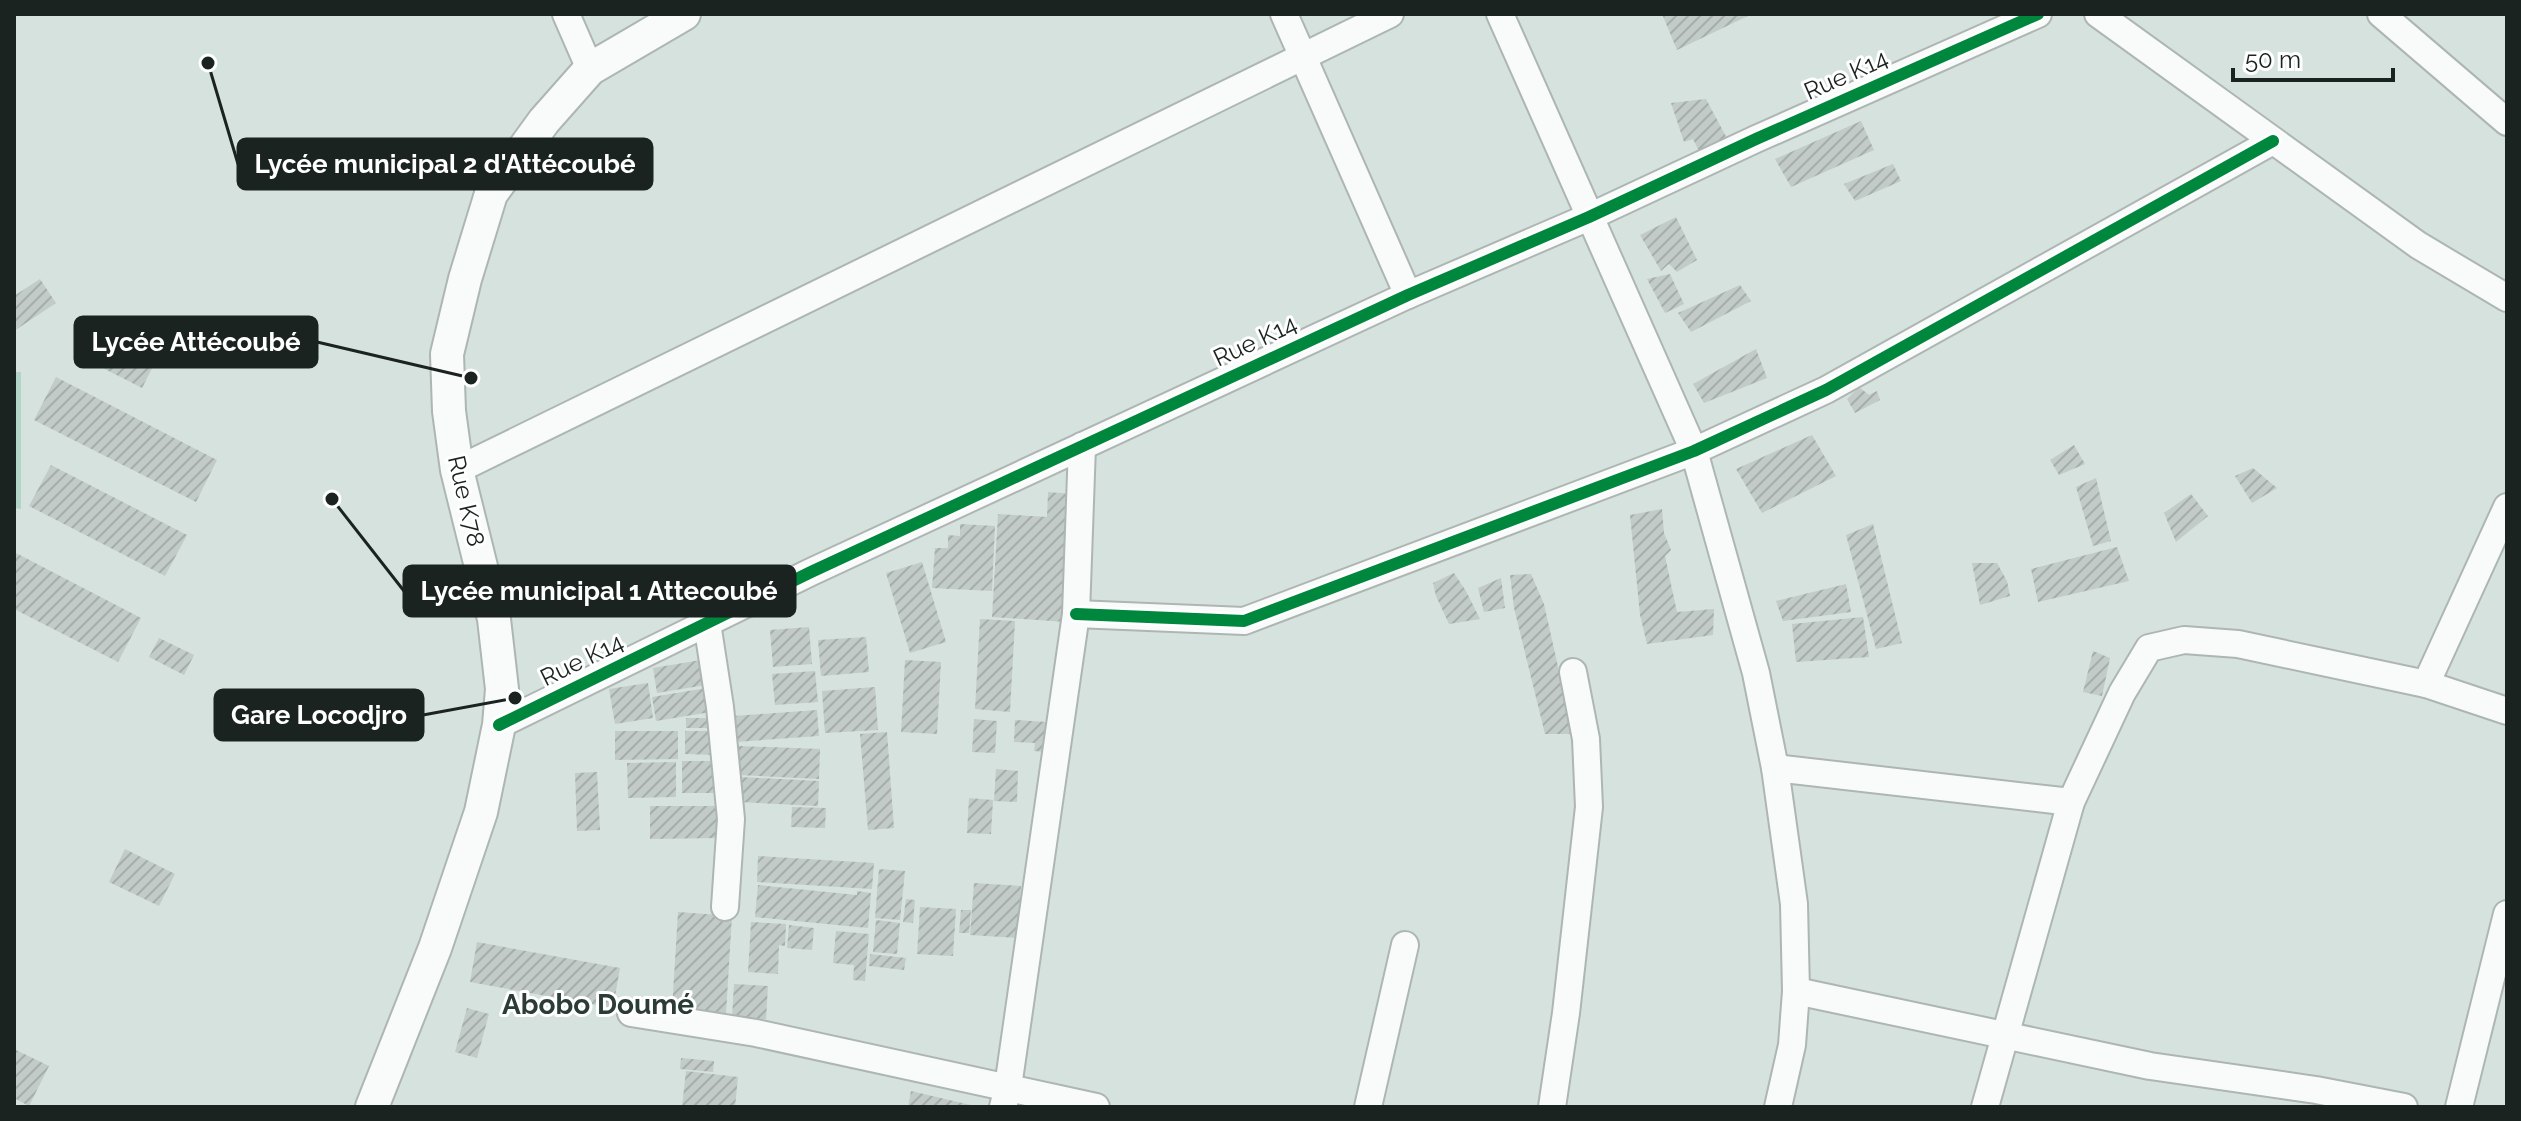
<svg xmlns="http://www.w3.org/2000/svg" width="2521" height="1121" font-family="Raleway,sans-serif">
<style>
.grass{fill:#b3d5c8}
.building{fill:url(#building-hatch)}
.lines{fill:none;stroke-linecap:round;stroke-linejoin:round}
.minor-casing{stroke:#adb6b2;stroke-width:30}
.tertiary-casing{stroke:#adb6b2;stroke-width:36}
.minor{stroke:#f9fbfa;stroke-width:26}
.tertiary{stroke:#f9fbfa;stroke-width:32}
.cycleway-casing{stroke:#fff;stroke-width:17}
.cycleway{stroke:#00873e;stroke-width:12}
.labels{text-anchor:middle;stroke-width:6;stroke-linejoin:round;paint-order:stroke}
.street-label{font-size:24px;fill:#1b2320;stroke:#fff}
.quarter-label{font-size:28px;font-weight:bold;fill:#2a3c35;stroke:#fff}
.leader{fill:none;stroke:#1b2320;stroke-width:3}
.callout-dot{fill:#1b2320;stroke:#fff;stroke-width:3}
.callout{fill:#1b2320;stroke:#1b2320;stroke-width:3}
.callout-label{font-size:26px;text-anchor:middle;font-weight:bold;fill:#fff}
</style>
<defs>
<pattern id="building-hatch" width="6" height="6" patternUnits="userSpaceOnUse" patternTransform="scale(2)"><rect width="6" height="6" fill="#c2cbc7"/><path d="M-1 1l2-2M0 6l6-6M5 7l2-2" fill="none" stroke="#a6aeab"/></pattern>
</defs>
<rect width="100%" height="100%" fill="#d6e2dd"/>
<polygon class="grass" points="14,372 21,372 21,509 14,508"/>
<g class="building">
<polygon points="1662,14 1752,14 1677,50"/>
<polygon points="1706,99 1729,142 1700,153 1693,139 1684,142 1671,103"/>
<polygon points="1861,121 1874,150 1791,187 1775,159"/>
<polygon points="1893,164 1901,181 1855,201 1844,184"/>
<polygon points="1676,217 1697,260 1677,272 1669,264 1661,271 1640,235"/>
<polygon points="1670,274 1684,304 1665,313 1647,279"/>
<polygon points="40,279 56,303 14,331 14,296"/>
<polygon points="1740,285 1751,301 1691,332 1678,313"/>
<polygon points="113,319 164,345 142,388 91,362"/>
<polygon points="1756,349 1767,378 1704,403 1693,384"/>
<polygon points="56,377 217,460 196,502 34,420"/>
<polygon points="1859,387 1869,395 1877,391 1880,400 1855,413 1847,399"/>
<polygon points="1812,435 1836,476 1762,513 1736,469"/>
<polygon points="2074,445 2085,464 2059,475 2050,460"/>
<polygon points="51,465 187,535 165,576 29,506"/>
<polygon points="2253,468 2277,488 2252,503 2235,476"/>
<polygon points="2096,478 2111,541 2093,546 2076,487"/>
<polygon points="1048,492 1073,494 1066,622 992,617 998,514 1047,517"/>
<polygon points="2191,494 2208,516 2176,542 2164,513"/>
<polygon points="1662,509 1664,533 1671,550 1665,556 1677,612 1714,609 1713,635 1647,644 1640,615 1630,515"/>
<polygon points="960,524 995,526 992,591 932,588 935,548 948,548 948,535 960,536"/>
<polygon points="1873,524 1902,643 1876,649 1846,535"/>
<polygon points="2117,547 2129,581 2038,602 2031,569"/>
<polygon points="16,553 141,618 118,662 14,609 14,557"/>
<polygon points="922,562 946,642 910,653 886,573"/>
<polygon points="1972,563 1997,563 2007,581 2010,596 1980,605"/>
<polygon points="1454,573 1466,591 1480,619 1449,624 1436,596 1433,583"/>
<polygon points="1531,574 1544,604 1573,734 1545,734 1514,608 1510,575"/>
<polygon points="1501,578 1505,608 1484,612 1478,588"/>
<polygon points="1846,584 1851,612 1783,621 1776,601"/>
<polygon points="1863,617 1869,657 1796,662 1792,624"/>
<polygon points="980,619 1015,621 1010,712 975,709"/>
<polygon points="809,627 812,664 773,667 770,630"/>
<polygon points="866,637 869,672 821,676 818,640"/>
<polygon points="159,638 194,655 184,675 149,657"/>
<polygon points="2093,651 2110,658 2102,696 2083,692"/>
<polygon points="701,660 706,685 657,693 653,668"/>
<polygon points="905,660 941,662 937,734 901,732"/>
<polygon points="815,671 818,702 775,705 772,674"/>
<polygon points="648,683 653,718 615,724 609,689"/>
<polygon points="875,687 878,730 825,733 822,691"/>
<polygon points="707,688 711,712 656,721 652,697"/>
<polygon points="817,710 819,736 736,742 734,716"/>
<rect x="686" y="718" width="25" height="10"/>
<polygon points="974,719 997,721 995,753 972,752"/>
<polygon points="1015,720 1047,722 1046,752 1034,751 1035,743 1014,742"/>
<polygon points="615,731 678,731 678,759 615,760"/>
<polygon points="685,731 716,731 716,755 685,754"/>
<polygon points="887,732 894,828 868,830 860,734"/>
<polygon points="739,746 820,749 819,779 738,775"/>
<polygon points="682,761 722,761 723,793 682,793"/>
<polygon points="676,762 676,797 628,798 627,763"/>
<polygon points="996,769 1018,771 1017,802 994,801"/>
<polygon points="597,772 600,830 577,831 575,773"/>
<polygon points="740,777 819,781 818,806 739,802"/>
<polygon points="969,798 993,800 991,834 967,833"/>
<polygon points="650,806 719,806 719,838 650,839"/>
<polygon points="792,807 826,808 825,828 791,827"/>
<polygon points="125,849 175,874 159,906 109,882"/>
<polygon points="758,856 874,863 872,889 757,882"/>
<polygon points="879,869 905,871 900,920 875,918"/>
<polygon points="974,883 1021,886 1018,938 970,935"/>
<polygon points="758,885 857,895 857,891 871,893 868,928 755,917"/>
<polygon points="906,899 915,900 913,923 903,922"/>
<polygon points="920,907 956,909 953,956 917,954"/>
<polygon points="961,910 971,910 969,933 959,933"/>
<polygon points="678,912 732,916 726,1013 672,1010"/>
<polygon points="876,920 900,923 897,954 873,952"/>
<polygon points="751,922 786,924 785,946 779,945 778,974 748,972"/>
<polygon points="789,925 814,928 812,950 787,948"/>
<polygon points="836,931 869,934 865,981 853,980 854,965 833,963"/>
<polygon points="477,942 620,968 613,1008 470,982"/>
<polygon points="870,954 906,958 904,970 869,966"/>
<polygon points="734,984 768,986 766,1019 732,1017"/>
<polygon points="467,1008 489,1014 477,1058 455,1052"/>
<polygon points="14,1049 49,1066 29,1106 14,1098"/>
<polygon points="681,1058 714,1061 713,1072 680,1069"/>
<polygon points="686,1071 738,1077 735,1107 682,1107"/>
<polygon points="911,1091 975,1106 975,1107 908,1107"/>
</g>
<g class="lines">
<defs>
<g id="minor">
<polyline points="566,14 590,69"/>
<polyline points="1284,14 1408,295"/>
<polyline points="1500,14 1694,451 1756,673 1775,768 1794,904 1796,991 1792,1045 1778,1107"/>
<polyline points="2098,14 2418,245 2507,298"/>
<polyline points="2381,14 2507,122"/>
<polyline points="457,470 1390,14"/>
<polyline points="1076,614 1244,621 1694,451 1826,390 2273,141"/>
<polyline points="707,623 720,707 731,819 725,907"/>
<polyline points="2426,684 2507,507"/>
<polyline points="499,725 811,572 1408,295 1589,217 1756,139 2038,14"/>
<polyline points="1775,768 2071,802 2122,693 2149,648 2184,640 2238,644 2426,684 2507,711"/>
<polyline points="1796,991 2150,1066 2316,1090 2404,1107"/>
<polyline points="631,1013 756,1033 1096,1107"/>
<polyline points="1003,1107 1008,1087 1076,614 1082,446"/>
<polyline points="1368,1107 1405,945"/>
<polyline points="1552,1107 1566,1013 1589,807 1586,739 1573,672"/>
<polyline points="1985,1107 2071,802"/>
<polyline points="2459,1107 2507,914"/>
</g>
<polyline id="tertiary" points="372,1107 435,948 481,812 499,725 502,689 494,619 457,470 449,411 447,354 465,279 491,194 544,121 590,69 684,14"/>
</defs>
<use href="#minor" class="minor-casing"/>
<use href="#tertiary" class="tertiary-casing"/>
<use href="#minor" class="minor"/>
<use href="#tertiary" class="tertiary"/>
<defs>
<g id="cycleway">
<polyline points="1076,614 1244,621 1694,451 1826,390 2273,141"/>
<polyline points="499,725 811,572 1408,295 1589,217 1756,139 2038,14"/>
</g>
</defs>
<use href="#cycleway" class="cycleway-casing"/>
<use href="#cycleway" class="cycleway"/>
</g>
<g class="labels">
<g class="street-label">
<text transform="translate(1846 75) rotate(-24)" y="8">Rue K14</text>
<text transform="translate(1255 341) rotate(-25)" y="8">Rue K14</text>
<text transform="translate(466 501) rotate(77)" y="8">Rue K78</text>
<text transform="translate(582 660) rotate(-26)" y="8">Rue K14</text>
</g>
<g class="quarter-label">
<text x="598" y="1014">Abobo Doumé</text>
</g>
</g>
<path class="leader" d="M208 63L238 164M471 378L317 342M332 499L404 591M515 698L423 715"/>
<g class="callout-dot">
<circle cx="208" cy="63" r="8"/>
<circle cx="471" cy="378" r="8"/>
<circle cx="332" cy="499" r="8"/>
<circle cx="515" cy="698" r="8"/>
</g>
<g class="callout">
<rect x="238" y="139" width="414" height="50" rx="8"/>
<rect x="75" y="317" width="242" height="50" rx="8"/>
<rect x="404" y="566" width="391" height="50" rx="8"/>
<rect x="215" y="690" width="208" height="50" rx="8"/>
</g>
<g class="callout-label">
<text x="445" y="173">Lycée municipal 2 d'Attécoubé</text>
<text x="196" y="351">Lycée Attécoubé</text>
<text x="599" y="600">Lycée municipal 1 Attecoubé</text>
<text x="319" y="724">Gare Locodjro</text>
</g>
<rect width="2521" height="1121" fill="none" stroke="#1b2320" stroke-width="32"/>
<path d="M2233 68v12h160v-12" fill="none" stroke="#1b2320" stroke-width="4"/>
<text x="2245" y="68" font-size="24" fill="#1b2320" stroke="#ffffff" stroke-width="6" paint-order="stroke">50 m</text>
</svg>
